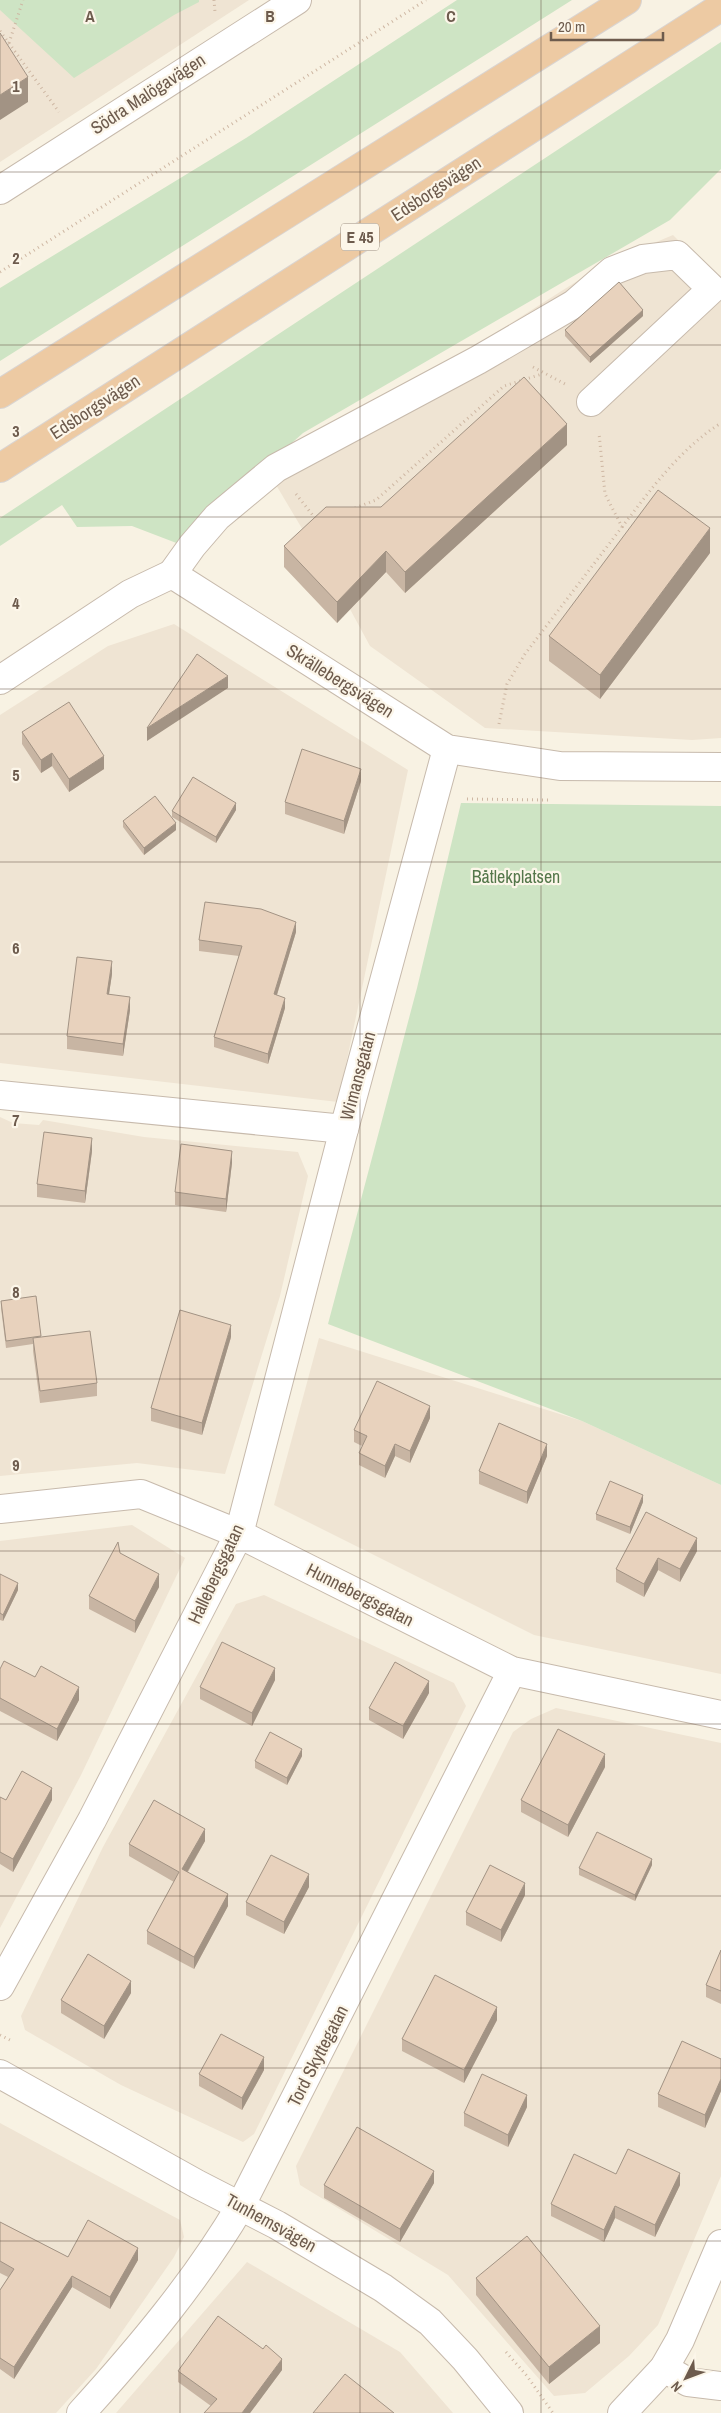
<svg xmlns="http://www.w3.org/2000/svg" width="721" height="2413" font-family="'Archivo Narrow',sans-serif">
<style>
.residential{fill:#efe4d3}
.green{fill:#cee4c4}
.lines{fill:none;stroke-linecap:round;stroke-linejoin:round}
.minor-casing{stroke:#c7baac;stroke-width:30}
.tertiary-casing{stroke:#c7baac;stroke-width:30}
.trunk-casing{stroke:#d9d4d1;stroke-width:30}
.path{stroke:#ceb7a3;stroke-width:3;stroke-dasharray:1 4;stroke-linecap:butt}
.minor{stroke:#fff;stroke-width:28}
.tertiary{stroke:#fff;stroke-width:28}
.trunk{stroke:#edcaa3;stroke-width:28}
.wall{fill:#c8b5a3}
.shaded-wall{fill:#a29384}
.building{fill:#e8d2bd;stroke:#a29384}
.grid{fill:none;stroke:#6d5b4d;stroke-width:1;stroke-opacity:0.55}
.labels{text-anchor:middle;stroke-width:4.5;stroke-linejoin:round;paint-order:stroke}
.shield{fill:#fcf6e9;stroke:#988a7c;stroke-width:1}
.shield-label{font-size:16px;font-weight:bold;fill:#6d5b4d}
.street-label{font-size:18px;fill:#6d5b4d;stroke:#fcf6e9}
.park-label{font-size:18px;fill:#54774a;stroke:#fcf6e9}
.grid-label{font-size:16px;text-anchor:middle;font-weight:bold;fill:#6d5b4d;stroke:#fcf6e9;stroke-width:4.5;stroke-linejoin:round;paint-order:stroke}
</style>
<rect width="100%" height="100%" fill="#f8f2e3"/>
<g class="residential">
<polygon points="0,0 249,0 0,162"/>
<polygon points="673,235 721,283 721,738 692,740 485,728 370,646 351,611 266,468 304,437 470,349 604,264"/>
<polygon points="174,624 408,770 338,1102 0,1063 0,715 108,646"/>
<polygon points="0,1117 13,1123 39,1125 43,1120 144,1137 298,1152 308,1176 280,1296 225,1474 137,1463 0,1476"/>
<polygon points="319,1338 582,1421 721,1485 721,1674 534,1635 274,1505"/>
<polygon points="132,1525 185,1558 81,1775 0,1928 0,1541"/>
<polygon points="264,1595 454,1683 466,1706 254,2134 243,2142 121,2085 25,2030 21,2016 103,1847 236,1604"/>
<polygon points="556,1708 721,1743 721,2176 658,2325 629,2356 585,2393 554,2396 448,2275 300,2185 296,2166 513,1732 531,1719"/>
<polygon points="0,2123 180,2220 184,2237 174,2257 96,2369 56,2413 0,2413"/>
<polygon points="247,2262 400,2352 453,2413 116,2413"/>
</g>
<g class="green">
<polygon points="0,0 199,0 199,2 174,15 74,78 0,10"/>
<polygon points="457,0 572,0 0,361 0,288 246,138"/>
<polygon points="721,42 721,169 670,220 303,433 179,544 132,526 77,527 62,505 0,546 0,518"/>
<polygon points="461,803 721,806 721,1485 582,1421 328,1324 417,988"/>
</g>
<g class="lines">
<defs>
<g id="minor">
<polyline points="0,190 297,0"/>
<polyline points="172,574 192,546 217,517 276,468 478,360 574,304 612,271 643,259 677,255 712,289 591,402"/>
<polyline points="0,680 130,594 172,574 447,749 560,766 721,767"/>
<polyline points="0,1095 344,1129 447,749"/>
<polyline points="0,1509 141,1494 239,1534 512,1671 721,1715"/>
<polyline points="0,1986 92,1820 239,1534 344,1129"/>
<polyline points="664,2368 688,2382 721,2386"/>
<path d="M81 2413C139 2349 197 2280 241 2205L512 1671"/>
<polyline points="622,2413 664,2368 680,2340 721,2244"/>
</g>
<polyline id="tertiary" points="0,2074 197,2184 277,2225 383,2288 430,2322 465,2359 509,2413"/>
<g id="trunk">
<polyline points="0,394 627,0"/>
<polyline points="0,468 721,7"/>
</g>
</defs>
<use href="#minor" class="minor-casing"/>
<use href="#tertiary" class="tertiary-casing"/>
<use href="#trunk" class="trunk-casing"/>
<g class="path">
<polyline points="214,0 215,12"/>
<polyline points="0,31 59,112"/>
<polyline points="9,43 23,0"/>
<polyline points="0,272 426,0"/>
<polyline points="533,367 565,384"/>
<polyline points="296,494 315,518 318,518"/>
<polyline points="355,508 376,500 504,386 542,374"/>
<path d="M622 527C651 489 680 449 721 423"/>
<polyline points="499,724 507,684 525,654 622,527 605,494 599,433"/>
<polyline points="467,799 548,800"/>
<polyline points="0,2035 10,2040"/>
<polyline points="506,2352 527,2376 553,2413"/>
</g>
<use href="#minor" class="minor"/>
<use href="#tertiary" class="tertiary"/>
<use href="#trunk" class="trunk"/>
</g>
<g class="wall">
<polygon points="643,316 590,363 565,336 565,330"/>
<polygon points="567,445 405,593 386,572 337,623 284,567 284,546 381,507"/>
<polygon points="710,553 600,699 549,661 549,636"/>
<polygon points="22,732 104,769 69,792 52,766 41,773 22,744"/>
<polygon points="361,781 344,834 285,814 285,802"/>
<polygon points="236,810 216,843 172,817 172,811"/>
<polygon points="123,821 176,830 144,855 123,827"/>
<polygon points="296,932 277,995 285,1008 268,1064 214,1047 214,1037 239,956 199,951 199,940"/>
<polygon points="112,974 109,994 130,1010 123,1056 67,1049 67,1036"/>
<polygon points="92,1151 85,1203 37,1197 37,1184"/>
<polygon points="232,1163 226,1212 175,1205 175,1192"/>
<polygon points="36,1296 41,1337 97,1383 97,1396 40,1403 33,1351 33,1344 6,1348 1,1308 1,1301"/>
<polygon points="231,1337 202,1435 151,1421 151,1408"/>
<polygon points="430,1418 410,1463 395,1456 385,1478 359,1465 359,1453 362,1446 354,1442 354,1430"/>
<polygon points="547,1456 527,1504 479,1484 479,1471"/>
<polygon points="643,1502 630,1534 596,1520 596,1514"/>
<polygon points="646,1512 697,1551 680,1582 658,1570 644,1597 616,1582 616,1569"/>
<polygon points="120,1553 159,1587 135,1633 89,1609 89,1596"/>
<polygon points="0,1574 18,1590 3,1621 0,1620"/>
<polygon points="0,1669 35,1677 79,1700 57,1741 0,1711"/>
<polygon points="275,1680 252,1726 200,1699 200,1687"/>
<polygon points="429,1693 403,1739 369,1720 369,1708"/>
<polygon points="302,1756 287,1785 255,1768 255,1761"/>
<polygon points="605,1767 568,1837 521,1812 521,1800"/>
<polygon points="0,1797 6,1800 52,1800 13,1872 0,1864"/>
<polygon points="205,1841 188,1872 228,1906 194,1969 147,1944 147,1931 174,1882 129,1856 129,1844"/>
<polygon points="652,1865 635,1901 579,1875 579,1868"/>
<polygon points="309,1887 284,1934 246,1915 246,1902"/>
<polygon points="525,1895 501,1942 466,1925 466,1912"/>
<polygon points="721,1950 721,2004 706,1997 706,1985"/>
<polygon points="131,1993 104,2039 61,2013 61,2000"/>
<polygon points="497,2020 464,2083 402,2051 402,2039"/>
<polygon points="721,2059 721,2091 705,2128 658,2107 658,2094"/>
<polygon points="264,2070 242,2110 199,2086 199,2074"/>
<polygon points="527,2107 508,2147 464,2126 464,2113"/>
<polygon points="616,2174 680,2185 655,2237 615,2218 604,2242 551,2216 551,2204"/>
<polygon points="434,2183 400,2242 324,2198 324,2185"/>
<polygon points="0,2222 68,2257 138,2260 110,2309 72,2287 14,2379 0,2369 0,2290 8,2277 0,2273"/>
<polygon points="476,2278 600,2343 549,2384 476,2295"/>
<polygon points="282,2370 250,2413 204,2413 211,2406 178,2382 178,2371"/>
</g>
<g class="shaded-wall">
<polygon points="28,77 28,102 0,120 0,95"/>
<polygon points="643,310 643,316 590,363 590,357"/>
<polygon points="567,424 567,445 405,593 405,572"/>
<polygon points="710,528 710,553 600,699 600,675"/>
<polygon points="386,551 386,572 337,623 337,602"/>
<polygon points="228,676 228,688 147,741 147,728"/>
<polygon points="52,753 52,766 41,773 41,760"/>
<polygon points="104,756 104,769 69,792 69,779"/>
<polygon points="361,769 361,781 344,834 344,821"/>
<polygon points="236,803 236,810 216,843 216,837"/>
<polygon points="176,823 176,830 144,855 144,848"/>
<polygon points="296,922 296,932 274,1004 274,994"/>
<polygon points="112,961 112,974 107,1007 107,994"/>
<polygon points="130,997 130,1010 123,1056 123,1044"/>
<polygon points="285,998 285,1008 268,1064 268,1054"/>
<polygon points="92,1138 92,1151 85,1203 85,1191"/>
<polygon points="232,1151 232,1163 226,1212 226,1199"/>
<polygon points="231,1325 231,1337 202,1435 202,1423"/>
<polygon points="430,1406 430,1418 410,1463 410,1451"/>
<polygon points="395,1444 395,1456 385,1478 385,1466"/>
<polygon points="547,1444 547,1456 527,1504 527,1492"/>
<polygon points="643,1495 643,1502 630,1534 630,1527"/>
<polygon points="697,1538 697,1551 680,1582 680,1569"/>
<polygon points="658,1558 658,1570 644,1597 644,1584"/>
<polygon points="159,1574 159,1587 135,1633 135,1621"/>
<polygon points="18,1583 18,1590 3,1621 3,1615"/>
<polygon points="275,1668 275,1680 252,1726 252,1713"/>
<polygon points="429,1681 429,1693 403,1739 403,1726"/>
<polygon points="79,1687 79,1700 57,1741 57,1729"/>
<polygon points="302,1749 302,1756 287,1785 287,1778"/>
<polygon points="605,1754 605,1767 568,1837 568,1825"/>
<polygon points="52,1788 52,1800 13,1872 13,1859"/>
<polygon points="205,1829 205,1841 182,1881 182,1869"/>
<polygon points="652,1859 652,1865 635,1901 635,1895"/>
<polygon points="309,1874 309,1887 284,1934 284,1922"/>
<polygon points="525,1883 525,1895 501,1942 501,1930"/>
<polygon points="228,1894 228,1906 194,1969 194,1957"/>
<polygon points="131,1981 131,1993 104,2039 104,2026"/>
<polygon points="497,2007 497,2020 464,2083 464,2070"/>
<polygon points="264,2057 264,2070 242,2110 242,2098"/>
<polygon points="721,2079 721,2091 705,2128 705,2115"/>
<polygon points="527,2095 527,2107 508,2147 508,2135"/>
<polygon points="434,2171 434,2183 400,2242 400,2229"/>
<polygon points="680,2173 680,2185 655,2237 655,2225"/>
<polygon points="615,2206 615,2218 604,2242 604,2230"/>
<polygon points="138,2248 138,2260 110,2309 110,2297"/>
<polygon points="72,2276 72,2287 14,2379 14,2367"/>
<polygon points="600,2326 600,2343 549,2384 549,2367"/>
<polygon points="282,2359 282,2370 250,2413 242,2413"/>
</g>
<g class="building">
<polygon points="0,33 28,77 0,95"/>
<polygon points="619,282 643,310 590,357 565,330"/>
<polygon points="524,377 567,424 405,572 386,551 337,602 284,546 326,507 381,507"/>
<polygon points="658,490 710,528 600,675 549,636"/>
<polygon points="197,654 228,676 147,728"/>
<polygon points="69,702 104,756 69,779 52,753 41,760 22,732"/>
<polygon points="302,749 361,769 344,821 285,802"/>
<polygon points="193,777 236,803 216,837 172,811"/>
<polygon points="155,796 176,823 144,848 123,821"/>
<polygon points="205,902 261,909 296,922 274,994 285,998 268,1054 214,1037 242,946 199,940"/>
<polygon points="77,957 112,961 107,994 130,997 123,1044 67,1036"/>
<polygon points="44,1132 92,1138 85,1191 37,1184"/>
<polygon points="181,1144 232,1151 226,1199 175,1192"/>
<polygon points="36,1296 41,1336 6,1341 1,1301"/>
<polygon points="180,1310 231,1325 202,1423 151,1408"/>
<polygon points="90,1331 97,1383 40,1391 33,1338"/>
<polygon points="377,1381 430,1406 410,1451 395,1444 385,1466 359,1453 367,1436 354,1430"/>
<polygon points="499,1423 547,1444 527,1492 479,1471"/>
<polygon points="610,1481 643,1495 630,1527 596,1514"/>
<polygon points="646,1512 697,1538 680,1569 658,1558 644,1584 616,1569"/>
<polygon points="118,1542 120,1553 159,1574 135,1621 89,1596"/>
<polygon points="0,1574 18,1583 3,1615 0,1613"/>
<polygon points="222,1642 275,1668 252,1713 200,1687"/>
<polygon points="4,1661 35,1677 41,1666 79,1687 57,1729 0,1698 0,1669"/>
<polygon points="395,1662 429,1681 403,1726 369,1708"/>
<polygon points="558,1729 605,1754 568,1825 521,1800"/>
<polygon points="270,1732 302,1749 287,1778 255,1761"/>
<polygon points="22,1771 52,1788 13,1859 0,1852 0,1797 6,1800"/>
<polygon points="154,1800 205,1829 182,1869 228,1894 194,1957 147,1931 179,1872 129,1844"/>
<polygon points="597,1832 652,1859 635,1895 579,1868"/>
<polygon points="271,1855 309,1874 284,1922 246,1902"/>
<polygon points="490,1865 525,1883 501,1930 466,1912"/>
<polygon points="721,1950 721,1991 706,1985"/>
<polygon points="88,1954 131,1981 104,2026 61,2000"/>
<polygon points="435,1975 497,2007 464,2070 402,2039"/>
<polygon points="221,2034 264,2057 242,2098 199,2074"/>
<polygon points="682,2041 721,2059 721,2079 705,2115 658,2094"/>
<polygon points="482,2074 527,2095 508,2135 464,2113"/>
<polygon points="357,2127 434,2171 400,2229 324,2185"/>
<polygon points="628,2149 680,2173 655,2225 615,2206 604,2230 551,2204 574,2154 616,2174"/>
<polygon points="88,2220 138,2248 110,2297 72,2276 14,2367 0,2358 0,2290 14,2269 0,2261 0,2222 68,2257"/>
<polygon points="527,2236 600,2326 549,2367 476,2278"/>
<polygon points="218,2316 263,2349 266,2345 282,2359 242,2413 204,2413 217,2399 178,2371"/>
<polygon points="345,2374 394,2413 313,2413"/>
</g>
<path class="grid" d="M180 0V2413M360 0V2413M541 0V2413M0 172H721M0 345H721M0 517H721M0 689H721M0 862H721M0 1034H721M0 1206H721M0 1379H721M0 1551H721M0 1724H721M0 1896H721M0 2068H721M0 2241H721"/>
<g class="labels">
<rect class="shield" x="341" y="223.5" width="38" height="27" rx="4"/>
<g class="shield-label">
<text x="360" y="243">E 45</text>
</g>
<g class="street-label">
<text transform="translate(148 94) rotate(-33)" y="6">Södra Malögavägen</text>
<text transform="translate(436 189) rotate(-33)" y="6">Edsborgsvägen</text>
<text transform="translate(95 407) rotate(-33)" y="6">Edsborgsvägen</text>
<text transform="translate(340 681) rotate(32)" y="6">Skrällebergsvägen</text>
<text transform="translate(358 1076) rotate(-75)" y="6">Wimansgatan</text>
<text transform="translate(216 1574) rotate(-65)" y="6">Hallebergsgatan</text>
<text transform="translate(360 1595) rotate(27)" y="6">Hunnebergsgatan</text>
<text transform="translate(318 2056) rotate(-63)" y="6">Tord Skyttegatan</text>
<text transform="translate(271 2223) rotate(29)" y="6">Tunhemsvägen</text>
</g>
<g class="park-label">
<text x="516" y="883">Båtlekplatsen</text>
</g>
</g>
<g class="grid-label">
<text x="90" y="22">A</text>
<text x="270" y="22">B</text>
<text x="451" y="22">C</text>
<text x="16" y="92">1</text>
<text x="16" y="264">2</text>
<text x="16" y="437">3</text>
<text x="16" y="609">4</text>
<text x="16" y="781">5</text>
<text x="16" y="954">6</text>
<text x="16" y="1126">7</text>
<text x="16" y="1298">8</text>
<text x="16" y="1471">9</text>
</g>
<g transform="translate(686 2378) rotate(228)" stroke="#fcf6e9" stroke-width="4" paint-order="stroke">
<path d="M0-4L9 19L0 12L-9 19Z" fill="#6d5b4d"/>
<text y="-8" font-size="14" font-weight="bold" text-anchor="middle" fill="#6d5b4d">N</text>
</g>
<path d="M551 32v8h112v-8" fill="none" stroke="#6d5b4d" stroke-width="2.5"/>
<text x="558" y="32" font-size="15" fill="#6d5b4d" stroke="#fcf6e9" stroke-width="4" paint-order="stroke">20 m</text>
</svg>
